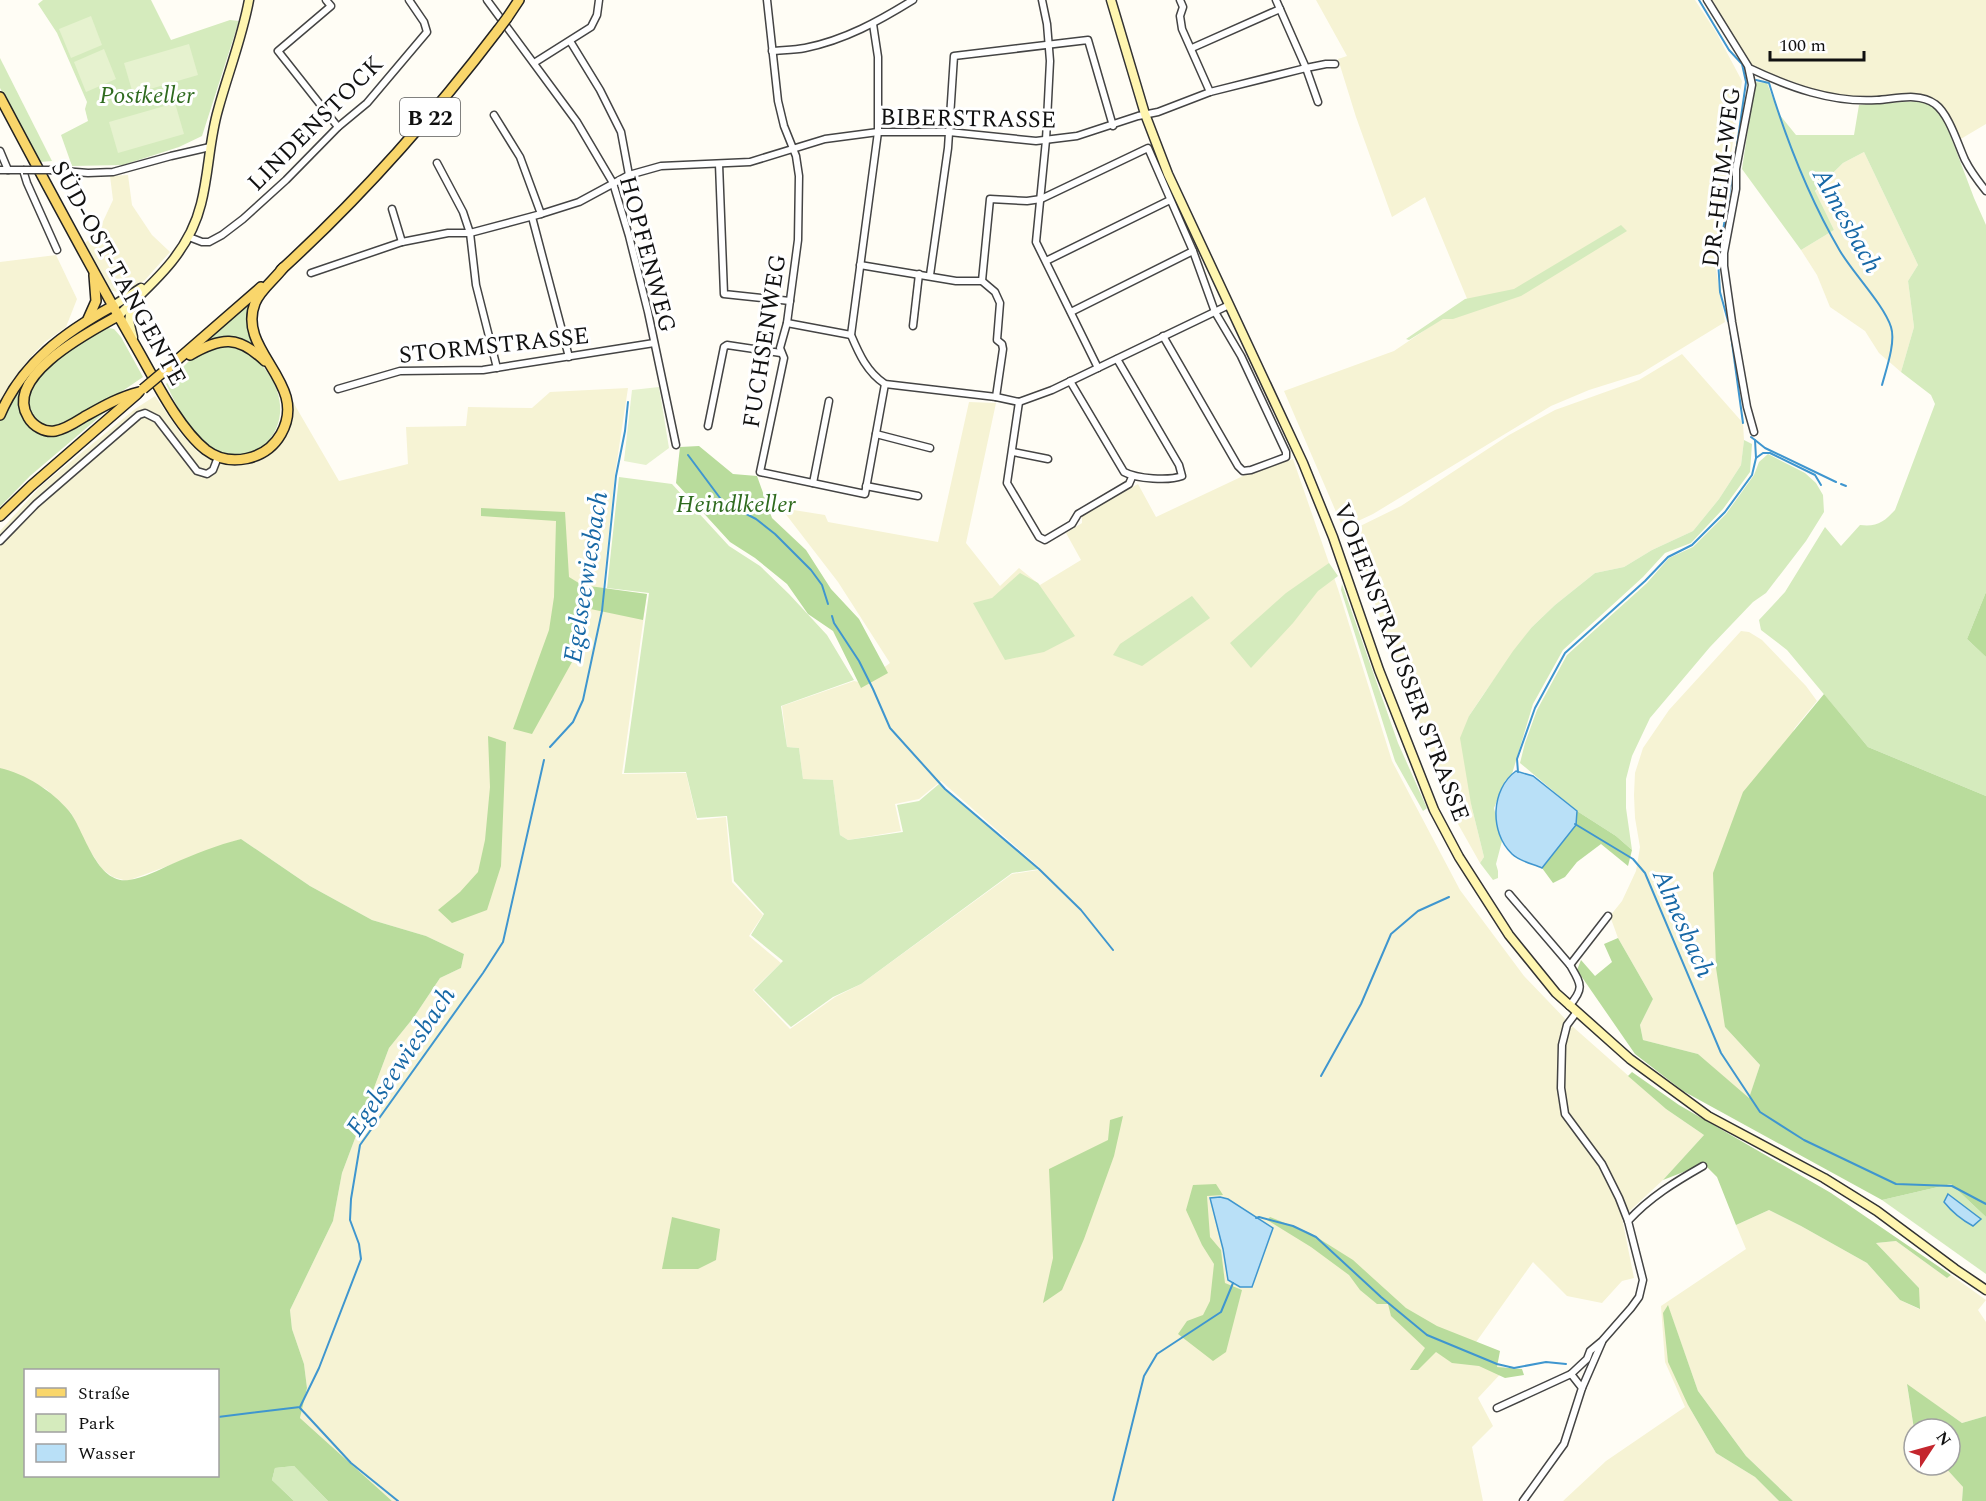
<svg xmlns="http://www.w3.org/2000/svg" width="1986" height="1501" font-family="Spectral,serif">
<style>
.farmland{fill:#f6f3d4}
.green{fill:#d5ebbd}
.forest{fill:#b9dc9c;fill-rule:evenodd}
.pitch{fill:#e6f2cf}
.water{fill:#b9e0f7;stroke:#3f96cf;stroke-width:1.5}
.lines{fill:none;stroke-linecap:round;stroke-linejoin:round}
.stream{stroke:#3f96cf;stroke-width:2}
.street-casing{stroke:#444;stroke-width:9}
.secondary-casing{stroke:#333;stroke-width:11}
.primary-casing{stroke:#222;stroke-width:12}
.street{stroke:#fff;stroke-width:6}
.secondary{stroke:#fff6b0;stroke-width:8}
.primary{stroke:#f9d66b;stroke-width:9}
.street-bridge-casing{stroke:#444;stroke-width:9;stroke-linecap:butt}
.primary-bridge-casing{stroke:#222;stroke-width:12;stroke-linecap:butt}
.street-bridge{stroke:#fff;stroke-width:6}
.primary-bridge{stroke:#f9d66b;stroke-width:9}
.labels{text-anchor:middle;stroke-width:6;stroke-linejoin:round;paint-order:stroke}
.shield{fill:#fff;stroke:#585858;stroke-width:1.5}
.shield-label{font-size:22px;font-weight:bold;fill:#111}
.park-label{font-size:24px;font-style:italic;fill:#2f6b1f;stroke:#fff}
.street-label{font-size:24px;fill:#111;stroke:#fff}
.water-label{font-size:26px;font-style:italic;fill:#1768a6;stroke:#fff}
</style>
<rect width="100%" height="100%" fill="#fffdf5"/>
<g class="farmland">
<polygon points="1316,0 1695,0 1716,32 1742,81 1715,263 1725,322 1640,374 1589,390 1551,406 1373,514 1343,528 1284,391 1394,351 1468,301 1425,197 1392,217 1356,117 1338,59 1347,56"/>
<polygon points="1710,0 1986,0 1986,124 1959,140 1943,107 1933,98 1920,94 1853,98 1812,89 1752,67"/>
<polygon points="1864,152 1918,265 1908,281 1914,327 1901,372 1879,353 1865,331 1830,307 1817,275 1801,250 1834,230 1815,192 1843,163"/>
<polygon points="128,175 132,205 152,235 170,252 145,280 128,291 120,293 110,290 85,243 99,230 113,200 110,176"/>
<polygon points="56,255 77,299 66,327 45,342 28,360 13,380 0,402 0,262"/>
<polygon points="1682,354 1743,423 1744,440 1741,465 1719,499 1693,531 1652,550 1624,567 1595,573 1555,605 1532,627 1483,695 1469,716 1471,804 1484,857 1480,863 1458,824 1376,606 1346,533 1401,506 1509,435 1555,410 1639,380"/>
<polygon points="628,388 615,474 603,589 647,594 622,774 686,773 697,820 726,817 732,882 763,915 749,936 781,963 753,990 790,1029 835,997 861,984 1012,874 1038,870 1039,867 941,781 919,799 895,804 901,831 848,840 840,835 833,780 803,779 799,748 787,747 782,706 854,681 863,683 890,663 838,582 781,508 825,515 828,522 938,542 969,402 996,403 966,543 1000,586 1019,568 1040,585 1081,560 1066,533 1082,523 1082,515 1138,484 1156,517 1243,476 1293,459 1338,589 1392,761 1460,890 1524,976 1572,1026 1666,1109 1704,1135 1663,1180 1622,1218 1634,1278 1622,1281 1602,1303 1567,1296 1533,1262 1469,1352 1506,1368 1478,1398 1493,1426 1472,1447 1483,1501 392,1501 300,1418 307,1388 304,1364 292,1329 290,1310 333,1221 342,1173 389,1048 414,1017 440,978 461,968 464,954 426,936 372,920 310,886 241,839 127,881 113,877 102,869 86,845 71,813 46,789 0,768 0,531 41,486 135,409 155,396 181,434 198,452 211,460 235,466 250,464 264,459 279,446 290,430 293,402 339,481 408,464 406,427 466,426 468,407 532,408 550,392"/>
<polygon points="1741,631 1749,632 1762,640 1806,686 1817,701 1794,729 1725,1027 1760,1065 1749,1099 1698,1054 1643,1040 1640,1025 1653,999 1618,938 1610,916 1622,901 1636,871 1640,847 1635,818 1634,795 1635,773 1643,748 1669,710"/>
<polygon points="1769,1210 1801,1226 1867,1263 1900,1300 1919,1309 1919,1288 1876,1243 1896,1241 1947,1278 1951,1275 1986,1300 1978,1310 1986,1322 1986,1416 1962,1423 1907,1385 1914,1429 1914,1465 1943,1465 1963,1487 1962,1501 1793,1501 1746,1456 1698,1391 1668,1306 1688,1405 1716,1453 1755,1477 1779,1501 1563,1501 1606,1461 1685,1407 1665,1362 1661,1306 1746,1249 1736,1225"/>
</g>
<g class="green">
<polygon points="43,0 151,0 171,40 230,20 239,21 202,136 179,147 123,165 72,166 61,135 88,121 85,109 87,102 57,33 38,4"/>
<polygon points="0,58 52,161 40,162 0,88"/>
<path d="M1755 82 1767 83 1779 114 1796 135H1854L1859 105 1919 101 1933 105 1943 116 1974 198 1986 225V592L1967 639 1986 657V796L1868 747 1787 650 1761 630 1759 620 1785 592 1825 527 1841 546 1860 525C1877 527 1884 522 1895 510L1935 404 1931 395 1901 372 1914 327 1908 281 1918 265 1864 152 1843 163 1815 191 1834 230 1801 250 1742 169Z"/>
<polygon points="1621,225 1627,231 1521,296 1453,319 1443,319 1409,340 1406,339 1465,299 1514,289"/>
<path d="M255 296C243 318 248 329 258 351L216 339 204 342Z"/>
<path d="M96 320 97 323C72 337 12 373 19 407 21 413 23 420 28 423 32 427 39 430 44 433L117 402 30 476 0 507V421L7 406 23 381 50 351Z"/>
<path d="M103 327 114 329 121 337 143 377C124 390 65 433 43 426 36 424 32 416 27 410L29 389 51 362Z"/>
<path d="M228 344C247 349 257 357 268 373 307 430 244 484 199 440 184 425 176 403 166 384L193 357 204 350Z"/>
<polygon points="1744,440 1752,444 1750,472 1723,509 1691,543 1665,553 1643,577 1563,650 1533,704 1512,774 1505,781 1494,808 1502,841 1496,864 1498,871 1498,878 1493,880 1480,863 1484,857 1471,804 1460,738 1469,716 1513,651 1532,627 1555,605 1595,573 1624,567 1652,550 1693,531 1719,499 1741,465"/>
<polygon points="1768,454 1805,473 1816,483 1823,495 1824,512 1806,541 1766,593 1753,602 1710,647 1650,718 1632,756 1626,779 1626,808 1632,850 1616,836 1577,811 1520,763 1525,743 1537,710 1567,655 1647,583 1669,558 1693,547 1726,514 1754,475 1759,462"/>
<polygon points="619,477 672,484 729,546 760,566 789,594 827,635 854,680 781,706 787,747 799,748 803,779 833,780 840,835 848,840 903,832 897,805 919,801 939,784 1039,869 1012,873 861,984 833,997 791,1027 754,990 783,961 751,935 764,914 734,881 727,816 697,818 686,772 624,773 649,593 607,588"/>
<polygon points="1329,563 1338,576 1318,591 1293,623 1251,668 1230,643 1286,593"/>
<polygon points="1020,573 1038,583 1075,636 1044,652 1005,660 973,603 992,598"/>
<polygon points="1342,584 1398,743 1427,808 1423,811 1395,761 1341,590"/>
<polygon points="1192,596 1210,618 1142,666 1113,655 1120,644"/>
<polygon points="1951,1184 1986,1217 1986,1274 1882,1200"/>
<polygon points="294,1466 328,1501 294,1501 272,1480 275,1468"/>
</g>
<g class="forest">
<polygon points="699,446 733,474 757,476 772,518 806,550 831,589 859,619 888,673 861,688 833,631 808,614 787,584 755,558 730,542 676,483 680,447"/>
<polygon points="481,508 565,512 569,577 582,585 647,594 643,620 581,607 582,644 532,734 513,729 549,630 554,597 556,521 481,516"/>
<polygon points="1986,592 1986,657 1967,639"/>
<polygon points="1824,694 1868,747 1986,796 1986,1217 1951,1184 1882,1200 1683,1091 1635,1054 1577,970 1581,960 1595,976 1612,962 1604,944 1618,938 1653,999 1640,1025 1643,1040 1698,1054 1749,1098 1760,1065 1725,1027 1716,968 1713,873 1743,792"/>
<polygon points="488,736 506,742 501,866 487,910 452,923 438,910 460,892 478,872 485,840 490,787"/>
<path d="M0 768C26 774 52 791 69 811 84 829 96 885 129 880 143 878 159 870 172 864 195 854 217 845 241 839L310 886 372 920 426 936 464 954 461 968 440 978 414 1017 389 1048 342 1173 333 1221 290 1310 292 1329 304 1364 307 1388 300 1418 392 1501H328L294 1466 275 1468 272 1480 294 1501H0ZM26 1370H218V1476H26Z"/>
<polygon points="1577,811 1616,836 1632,850 1628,866 1601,844 1577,862 1565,877 1553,883 1542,868 1576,825"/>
<polygon points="1632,1072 1679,1105 1831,1193 1951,1275 1947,1278 1896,1241 1876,1243 1919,1288 1920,1309 1900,1300 1867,1263 1801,1226 1769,1210 1736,1225 1717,1177 1704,1164 1663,1180 1704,1135 1666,1109 1628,1076"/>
<polygon points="1123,1116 1114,1156 1084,1239 1062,1290 1043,1303 1053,1258 1049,1169 1108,1140 1110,1120"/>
<polygon points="1216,1184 1223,1195 1207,1196 1210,1237 1221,1250 1225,1283 1242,1290 1226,1352 1213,1361 1178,1334 1187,1321 1203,1315 1210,1301 1214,1264 1202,1245 1186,1210 1193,1185"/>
<polygon points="672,1217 720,1229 716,1260 698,1269 662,1269"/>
<polygon points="1270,1217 1310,1233 1353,1260 1406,1308 1437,1326 1500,1351 1497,1367 1522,1369 1524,1375 1505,1378 1479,1366 1452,1363 1436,1352 1418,1370 1410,1370 1425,1348 1391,1316 1388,1304 1377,1304 1360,1290 1349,1275 1311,1247 1267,1220"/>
<polygon points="1668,1305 1698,1391 1746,1456 1793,1501 1779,1501 1755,1477 1716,1453 1688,1405 1668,1362 1663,1313"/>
<polygon points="1907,1384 1962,1423 1986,1416 1986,1501 1962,1501 1963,1487 1943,1465 1950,1465 1950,1429 1914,1429"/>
</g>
<g class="pitch">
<polygon points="91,16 102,45 71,58 59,29"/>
<polygon points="189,44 198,75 133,94 124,63"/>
<polygon points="104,49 116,79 86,92 74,62"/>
<polygon points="175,103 184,134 118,153 109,122"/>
<polygon points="659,387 669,448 646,465 624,461 632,390"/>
</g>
<g class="water">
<path d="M1516 771 1533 776 1577 811 1576 825 1542 868C1533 864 1519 861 1512 854 1489 832 1491 789 1516 771Z"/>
<path d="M1948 1194 1981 1219 1973 1226C1962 1220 1952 1212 1944 1202Z"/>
<polygon points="1220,1197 1228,1199 1273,1228 1252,1287 1240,1287 1228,1280 1223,1249 1210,1198"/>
</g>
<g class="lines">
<g class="stream">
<polyline points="1699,0 1729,50 1742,64 1746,82 1735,160"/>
<path d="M1756 80 1769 83C1787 142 1809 198 1840 251 1853 273 1884 305 1891 327 1896 342 1886 370 1882 385"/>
<polyline points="1728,321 1720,292 1718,260 1733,171"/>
<polyline points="1730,328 1743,423"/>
<polyline points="1755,440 1765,448 1836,482"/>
<polyline points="688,455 723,502 756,519 775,534 811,570 822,585 828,604"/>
<polyline points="1756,458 1763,453 1770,453 1815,475 1821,485"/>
<polyline points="1841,484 1846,486"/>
<polyline points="832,616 834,623 859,661 873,689 890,728 945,789 1039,869 1081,910 1113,950"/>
<polyline points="550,747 573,722 583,700 602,611 616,476 625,431 628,402"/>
<polyline points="1518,772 1517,759 1535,708 1565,653 1645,581 1668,557 1692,545 1725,512 1752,475 1756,458 1755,440 1751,437"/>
<polyline points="1575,824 1633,859 1645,873 1721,1053 1760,1112 1804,1140 1896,1184 1952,1186 1986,1204"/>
<polyline points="1321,1076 1361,1004 1391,934 1418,911 1449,897"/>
<polyline points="1256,1218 1259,1217 1293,1226 1316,1237 1381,1297 1427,1335 1497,1364 1514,1368 1546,1362 1566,1364"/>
<polyline points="300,1408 351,1463 398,1501"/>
<polyline points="218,1417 300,1407 319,1368 361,1259 359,1244 350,1220 351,1199 360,1145 483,973 503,942 544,760"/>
<polyline points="1113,1501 1144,1376 1157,1354 1221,1312 1233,1283"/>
</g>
<defs>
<g id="street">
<polyline points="326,0 331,6 278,51 338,127"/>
<polyline points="487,0 577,122 613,183 629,236 648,312 676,445"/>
<polyline points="767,0 778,101 784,126 796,156 799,176 798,240 787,323 780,348 784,358 760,472 865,494 885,384"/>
<polyline points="1042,0 1047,24 1050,61 1046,140 1036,242 1098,368"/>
<polyline points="1180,0 1183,7 1180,16 1182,29 1210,92"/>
<polyline points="1276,0 1306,68 1318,102"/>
<polyline points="1707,0 1748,66 1752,85 1736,169 1736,189 1724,253 1724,266 1732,322 1747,407 1754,432"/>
<path d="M873 24 878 57V132L851 335C859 354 867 372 885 384L996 397 1019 402 1052 390 1229 305"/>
<polyline points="570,41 600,90 621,132 629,175"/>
<polyline points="1192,48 1280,9"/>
<path d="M772 51C783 50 795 50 805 48 845 40 879 21 913 0"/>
<polyline points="534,63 591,27 597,15 599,0"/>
<path d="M1749 68C1789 87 1832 103 1877 100 1895 99 1919 92 1935 104 1949 114 1958 145 1965 160 1971 172 1978 181 1986 191"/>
<polyline points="494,115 520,157 541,214"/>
<polyline points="0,151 8,170"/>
<polyline points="437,163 463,212 470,233 476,285 497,368"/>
<polyline points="719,164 724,294 790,301"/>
<polyline points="0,170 23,170 27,183 57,250"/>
<polyline points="51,170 88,173 113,172 171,156 210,147"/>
<polyline points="392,209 402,242"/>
<polyline points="532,217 569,357"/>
<polyline points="189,237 202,242 209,242 222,235 243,219 286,180 338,127 367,103 427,32 424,22 409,0"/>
<polyline points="1046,261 1170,200"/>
<polyline points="860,265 956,281 982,281 995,292 1000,303 997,340 1002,344 1003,349 996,397"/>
<polyline points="311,273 402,242 448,233 470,233 541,214 579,202 629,175 661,166 750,162 825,139 878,132 949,132 1036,141 1077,136 1138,116 1158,112 1210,92 1306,68 1326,64 1335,64"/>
<polyline points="930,275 948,148 954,56 1088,40 1113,126"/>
<polyline points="982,281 990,199 1027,201 1041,199 1148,148 1193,251 1215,312 1241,356 1286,452 1286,457 1251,470 1243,471 1238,466 1163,336"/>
<polyline points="1071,312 1193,251"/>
<polyline points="787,323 851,335"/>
<polyline points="913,326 919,274"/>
<path d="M1070 381 1124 472C1137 479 1169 481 1182 476L1179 465 1117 359"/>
<polyline points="338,389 400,371 483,370 654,343"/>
<polyline points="1019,402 1007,483 1039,537 1045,540 1072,524 1078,514 1129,484 1132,477"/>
<polyline points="708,426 724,347 727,345 781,353"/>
<polyline points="876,434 930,448"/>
<polyline points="1013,452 1048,459"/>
<polyline points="813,483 829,401"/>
<polyline points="866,486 918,496"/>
<polyline points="0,541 36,504 139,415 145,413 157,419 197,471 207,474 213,470 218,457"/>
<path d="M1509 894 1570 965C1581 984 1585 988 1569 1006"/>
<polyline points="1570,965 1608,916"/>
<polyline points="1576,1013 1567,1025 1562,1045 1561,1088 1565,1114 1602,1164 1619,1198 1628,1221 1643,1280 1639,1297 1631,1308 1602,1341 1590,1351 1587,1359 1571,1374 1582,1388"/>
<path d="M1628 1221C1650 1197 1675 1182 1703 1166"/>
<polyline points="1497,1408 1571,1374"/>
<polyline points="1523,1501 1564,1444 1582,1388 1602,1342"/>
</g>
<g id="secondary">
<polyline points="1111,0 1145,114 1168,174 1303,463 1333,537 1379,670 1434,810 1459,857 1509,935 1556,993 1630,1059 1708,1116 1824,1178 1877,1211 1955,1269 1986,1290"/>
<polyline points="132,303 129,321 133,337"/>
<polyline points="113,306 141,288"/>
<path d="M118 316C153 283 189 253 201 204 209 173 209 141 218 110 228 73 242 38 249 0"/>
</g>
<g id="primary">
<polyline points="507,18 519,0"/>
<path d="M0 97C44 180 88 263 135 345 153 376 178 428 206 450 230 468 266 460 281 434 310 383 236 351 255 303 260 290 275 279 283 268"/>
<path d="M281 270C361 197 432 117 498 30"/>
<path d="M118 316C91 331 3 376 28 417 33 426 45 433 55 431 66 429 76 422 84 417 102 407 119 397 139 392"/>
<polyline points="88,319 96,301 94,275"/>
<path d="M190 355C221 337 238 335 265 361"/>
<polyline points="168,368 261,287"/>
<path d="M0 415C22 363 65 332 113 306"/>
<polyline points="0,516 31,486 137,394"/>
</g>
</defs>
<use href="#street" class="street-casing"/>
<use href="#secondary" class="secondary-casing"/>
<use href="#primary" class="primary-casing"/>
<use href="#street" class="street"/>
<use href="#secondary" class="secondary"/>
<use href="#primary" class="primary"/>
<defs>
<polyline id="street-bridge" points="23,170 51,170"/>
<g id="primary-bridge">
<polyline points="498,30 507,18"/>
<polyline points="143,389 168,368"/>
</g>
</defs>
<use href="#street-bridge" class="street-bridge-casing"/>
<use href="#primary-bridge" class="primary-bridge-casing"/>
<use href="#street-bridge" class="street-bridge"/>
<use href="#primary-bridge" class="primary-bridge"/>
</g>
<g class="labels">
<rect class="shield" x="400" y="98" width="60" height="38" rx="4.5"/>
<g class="shield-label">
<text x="430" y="125">B 22</text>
</g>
<g class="park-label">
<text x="147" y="103">Postkeller</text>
<text x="736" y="512">Heindlkeller</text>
</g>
<g class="street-label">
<text transform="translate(968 118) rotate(1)" y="8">BIBERSTRASSE</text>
<text transform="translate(315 123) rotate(-45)" y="8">LINDENSTOCK</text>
<text transform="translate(1721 177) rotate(-83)" y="8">DR.-HEIM-WEG</text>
<text transform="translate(648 254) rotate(75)" y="8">HOPFENWEG</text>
<text transform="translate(119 273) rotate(61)" y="8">SÜD-OST-TANGENTE</text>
<text transform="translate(764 341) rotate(-81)" y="8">FUCHSENWEG</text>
<text transform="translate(494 345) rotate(-6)" y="8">STORMSTRASSE</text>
<text transform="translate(1402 662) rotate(69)" y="8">VOHENSTRAUSSER STRASSE</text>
</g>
<g class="water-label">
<text transform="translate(1848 220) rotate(61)" y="9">Almesbach</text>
<text transform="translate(585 577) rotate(-81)" y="9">Egelseewiesbach</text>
<text transform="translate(1684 923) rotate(66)" y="9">Almesbach</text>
<text transform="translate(400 1061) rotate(-56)" y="9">Egelseewiesbach</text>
</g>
</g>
<rect x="24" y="1369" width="195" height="108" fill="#ffffff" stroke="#a0a0a0" stroke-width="1.5"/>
<rect x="36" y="1388" width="30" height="9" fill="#f9d66b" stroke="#a0a0a0" stroke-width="1.5"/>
<text x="78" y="1399" font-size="18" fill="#111111">Straße</text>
<rect x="36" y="1414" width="30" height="18" fill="#d5ebbd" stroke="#a0a0a0" stroke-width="1.5"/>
<text x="78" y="1429" font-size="18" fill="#111111">Park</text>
<rect x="36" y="1444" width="30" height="18" fill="#b9e0f7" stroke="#a0a0a0" stroke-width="1.5"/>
<text x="78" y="1459" font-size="18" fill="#111111">Wasser</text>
<g transform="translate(1932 1447) rotate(54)"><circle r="28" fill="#ffffff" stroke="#a0a0a0" stroke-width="1.5"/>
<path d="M0-4.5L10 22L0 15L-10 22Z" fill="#c4262e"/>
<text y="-9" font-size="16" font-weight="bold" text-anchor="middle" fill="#111111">N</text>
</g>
<path d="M1770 51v9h94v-9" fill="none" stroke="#111111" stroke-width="3"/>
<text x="1779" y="51" font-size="18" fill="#111111" stroke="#ffffff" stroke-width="4.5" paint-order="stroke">100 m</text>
</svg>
